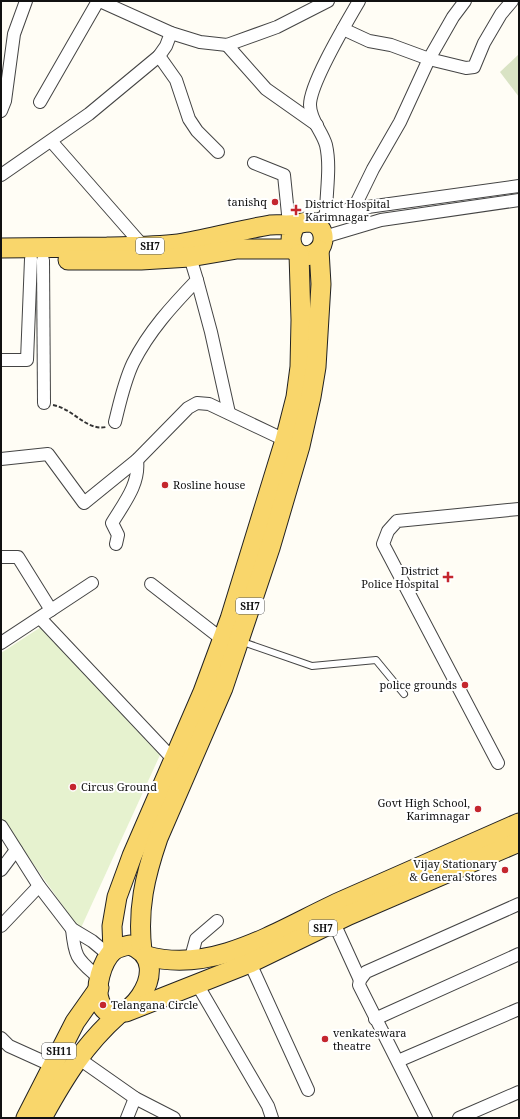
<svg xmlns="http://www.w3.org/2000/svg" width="520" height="1119" font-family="'Noto Serif',serif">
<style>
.cemetery{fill:#d9e3c4}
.pitch{fill:#e6f2cf}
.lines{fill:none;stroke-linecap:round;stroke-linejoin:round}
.service-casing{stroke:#444;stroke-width:8}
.minor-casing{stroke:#444;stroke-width:14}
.primary-casing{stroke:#222;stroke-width:21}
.path{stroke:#333;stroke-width:2;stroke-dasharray:4 2;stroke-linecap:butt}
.service{stroke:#fff;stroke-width:6}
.minor{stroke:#fff;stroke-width:12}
.primary{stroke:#f9d66b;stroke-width:19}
.poi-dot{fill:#c4262e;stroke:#fff;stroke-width:1.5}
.labels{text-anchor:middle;stroke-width:4;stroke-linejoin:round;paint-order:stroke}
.shield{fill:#fff;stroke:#585858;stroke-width:1}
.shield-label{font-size:10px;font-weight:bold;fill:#111}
.poi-label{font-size:11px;fill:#111;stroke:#fff;text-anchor:end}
</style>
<rect width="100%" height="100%" fill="#fffdf5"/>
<polygon class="cemetery" points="519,54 519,97 500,72"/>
<polygon class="pitch" points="41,627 160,755 80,930 1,818 1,653"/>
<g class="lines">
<defs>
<polyline id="service" points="240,641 312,666 376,660 404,694"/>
<g id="minor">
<polyline points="100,1 171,33 200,42 227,45 277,27 328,1"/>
<polyline points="343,29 369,41 391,45 429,59 466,68 474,67 484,43 501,14 512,1"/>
<polyline points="171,33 166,46 159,56 176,80 189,119 197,131 218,152"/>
<polyline points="227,45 266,89 317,125"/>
<polyline points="40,102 98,1"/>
<polyline points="1,111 5,101 14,34 26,1"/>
<polyline points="51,141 143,246"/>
<polyline points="254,163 284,175 289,224"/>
<polyline points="1,175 89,114 159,56"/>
<polyline points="353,210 373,169 400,122 429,59 453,17 465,1"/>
<path d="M326 215C326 192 331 167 326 145 322 131 310 120 310 105 310 83 347 22 359 1"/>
<polyline points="319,219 339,211 519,186"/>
<polyline points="324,237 381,220 519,200"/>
<polyline points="43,260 44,403"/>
<polyline points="197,280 211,332 229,413"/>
<polyline points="1,360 27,360 31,259"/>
<path d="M115 422C120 402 124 382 133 363 149 331 172 306 197 280L190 257"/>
<polyline points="1,459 48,454 84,503 137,460 188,408 197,403 209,404 285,440"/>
<path d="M116 544 118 535 112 523C124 503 140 484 137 460"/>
<polyline points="1,557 18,557 51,610"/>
<polyline points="151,584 223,640"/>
<polyline points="40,618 174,760"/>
<polyline points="1,643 92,583"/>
<polyline points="498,763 383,544 388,531 397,521 519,509"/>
<polyline points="1,826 39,886 72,929 92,941 110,956"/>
<polyline points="1,870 16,850"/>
<polyline points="334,923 360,980"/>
<polyline points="1,926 39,886"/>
<path d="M72 929C75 960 78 959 100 979"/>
<polyline points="190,961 196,939 217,921"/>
<polyline points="250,963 308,1090"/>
<polyline points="197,984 268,1106 272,1118"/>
<polyline points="375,1019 519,954"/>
<polyline points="1,1038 9,1046 51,1065"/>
<polyline points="78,1058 135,1098 174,1118"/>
<polyline points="398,1061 519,1009"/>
<polyline points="127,1118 135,1098"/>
<polyline points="426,1118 359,985 360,980 366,972 519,904"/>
<polyline points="459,1118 519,1092"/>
</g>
<g id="primary">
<path d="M1 248C36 248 72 247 107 247 132 246 159 247 183 243 212 238 241 230 270 225 279 224 288 226 297 224 302 223 304 222 309 222 325 223 328 245 315 253 296 264 283 240 297 224"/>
<polyline points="68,260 141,260 190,257 237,249 293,249"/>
<path d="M130 945C181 963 117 1044 100 1002 94 988 102 961 113 951 118 947 125 946 130 945Z"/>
<polyline points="113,951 112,926 117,897 132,856 203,692 230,619 285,440 296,397 300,367 301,320 299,254"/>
<path d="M142 951C137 909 145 876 158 838L223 688 270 548 300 446 311 397 316 367 321 284 319 250"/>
<path d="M147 956C216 975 283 927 344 900 402 874 461 849 519 823"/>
<polyline points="126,1012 250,963 349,915 519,842"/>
<polyline points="26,1118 75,1022 99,988"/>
<path d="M42 1118C64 1078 84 1045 119 1014"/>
</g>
</defs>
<use href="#service" class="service-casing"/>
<use href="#minor" class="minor-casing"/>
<use href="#primary" class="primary-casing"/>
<path class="path" d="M53 405C74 409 86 431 106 427"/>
<use href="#service" class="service"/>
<use href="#minor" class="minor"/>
<use href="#primary" class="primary"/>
</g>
<g class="poi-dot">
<circle cx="275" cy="202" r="4"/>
<path d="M294 204h4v4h4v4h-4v4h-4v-4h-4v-4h4z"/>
<circle cx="165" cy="485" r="4"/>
<path d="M446 571h4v4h4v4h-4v4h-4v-4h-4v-4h4z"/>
<circle cx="465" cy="685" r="4"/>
<circle cx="73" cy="787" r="4"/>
<circle cx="478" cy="809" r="4"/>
<circle cx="505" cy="870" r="4"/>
<circle cx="103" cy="1005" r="4"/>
<circle cx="325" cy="1039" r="4"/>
</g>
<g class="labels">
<g class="shield">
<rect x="136" y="238" width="28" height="16" rx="3"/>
<rect x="236" y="598" width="28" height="16" rx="3"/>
<rect x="309" y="920" width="28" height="16" rx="3"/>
<rect x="42" y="1043" width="34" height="16" rx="3"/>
</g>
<g class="shield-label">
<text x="150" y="250">SH7</text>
<text x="250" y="610">SH7</text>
<text x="323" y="932">SH7</text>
<text x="59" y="1055">SH11</text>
</g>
<g class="poi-label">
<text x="267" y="206">tanishq</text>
<text x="305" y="208" text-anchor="start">District Hospital<tspan x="305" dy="13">Karimnagar</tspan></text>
<text x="173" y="489" text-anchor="start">Rosline house</text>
<text x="439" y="575">District<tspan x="439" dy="13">Police Hospital</tspan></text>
<text x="457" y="689">police grounds</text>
<text x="81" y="791" text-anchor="start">Circus Ground</text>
<text x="470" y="807">Govt High School,<tspan x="470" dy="13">Karimnagar</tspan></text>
<text x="497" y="868">Vijay Stationary<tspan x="497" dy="13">&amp; General Stores</tspan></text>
<text x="111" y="1009" text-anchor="start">Telangana Circle</text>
<text x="333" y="1037" text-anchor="start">venkateswara<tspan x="333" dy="13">theatre</tspan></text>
</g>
</g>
<rect width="520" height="1119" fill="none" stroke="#111111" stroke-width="4"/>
</svg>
